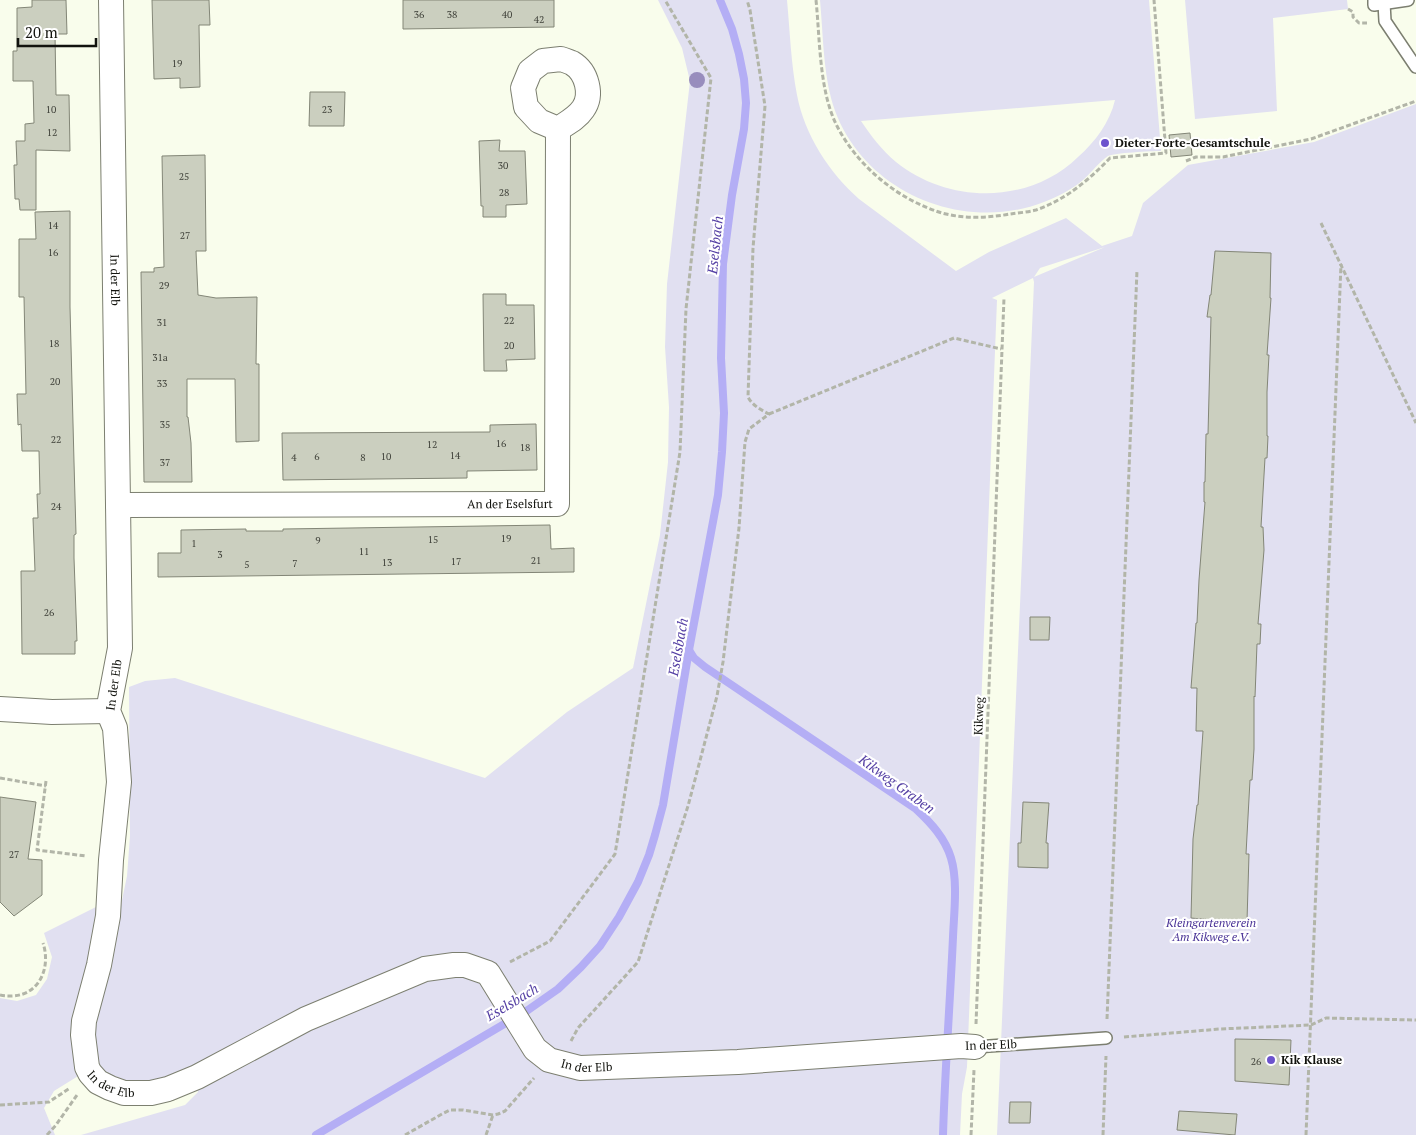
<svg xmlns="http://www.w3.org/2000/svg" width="1416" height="1135" font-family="'PT Serif',serif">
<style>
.green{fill:#e1e0f1;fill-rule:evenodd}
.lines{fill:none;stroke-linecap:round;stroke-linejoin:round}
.stream{stroke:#b4aef5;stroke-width:8}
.building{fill:#cbcfbf;stroke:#838677}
.service-casing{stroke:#7c7f70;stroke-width:14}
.minor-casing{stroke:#7c7f70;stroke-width:26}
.path{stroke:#b2b5a8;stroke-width:3;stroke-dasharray:5 2.5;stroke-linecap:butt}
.service{stroke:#fff;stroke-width:11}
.minor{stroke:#fff;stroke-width:24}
.tree{fill:#988dbd}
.poi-dot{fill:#6c53cd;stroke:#fff;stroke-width:2}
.labels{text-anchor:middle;stroke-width:4.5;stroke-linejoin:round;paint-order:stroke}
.number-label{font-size:10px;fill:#40423a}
.poi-label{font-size:12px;font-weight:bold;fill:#12130e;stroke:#fff;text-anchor:start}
.street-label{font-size:12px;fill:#12130e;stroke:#fff}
.park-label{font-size:12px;font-style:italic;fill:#493296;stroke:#fff}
.water-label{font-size:14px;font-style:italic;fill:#5540a4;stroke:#fff}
</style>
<rect width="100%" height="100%" fill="#f9fdec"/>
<g class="green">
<path d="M658 0H787C790 32 791 64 797 95 805 136 829 172 859 199L956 271 989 252 1066 218 1102 246 1132 236 1143 203 1188 165 1314 142 1416 104V1135H997L1034 282 1033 278 992 298 997 300 967 1067 962 1094 960 1135H81L185 1105 198 1092 195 1082 239 1062 350 1003 426 970 463 967 484 975 488 983 501 973 466 963 424 965 307 1014 194 1074 163 1085 142 1088 118 1087 103 1078 93 1065 94 1036 127 876 130 836 129 687 145 681 175 678 485 778 567 712 633 668 660 535 668 462 669 407 665 347 667 284 690 81 682 48ZM1105 247 1034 277 1040 268Z"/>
<path d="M820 0H1149L1161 151C1152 151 1113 153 1108 156 1100 161 1091 173 1083 180 1073 189 1057 197 1044 202 959 235 855 188 831 98 823 67 823 32 820 0ZM1115 100C1110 122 1095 142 1078 157 1029 205 948 204 896 162 882 150 871 136 861 121Z"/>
<polygon points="1185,0 1347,0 1348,9 1273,18 1277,111 1195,119"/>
<polygon points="98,906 83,1073 54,1091 44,1108 55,1135 0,1135 0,998 17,1001 36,995 47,979 52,957 44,933"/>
</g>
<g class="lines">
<g class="stream">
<path d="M689 650 694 658 705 667 916 809C931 823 945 838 951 858 958 881 954 913 953 937 950 1003 945 1069 943 1135"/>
<polyline points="316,1135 528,1010 558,989 581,967 600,946 619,917 638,882 649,855 655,835 663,805 689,650 718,495 722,452 724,413 721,358 723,264 732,195 744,129 746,103 744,79 739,54 732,29 720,0"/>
</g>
</g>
<g class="building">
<polygon points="32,0 66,0 67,34 55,34 56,95 69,95 70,151 36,150 36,210 20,210 19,199 15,199 14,165 17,165 16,141 25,141 25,124 34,123 33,81 13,81 13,51 17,51 17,8 32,7"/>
<polygon points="152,0 209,0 210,25 199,25 200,87 180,88 180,78 154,79"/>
<polygon points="403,0 554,0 554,27 403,29"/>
<polygon points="310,92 345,92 344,126 309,126"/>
<polygon points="1190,133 1192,155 1171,157 1169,135"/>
<polygon points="500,140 499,151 525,151 527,204 506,205 506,217 483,217 483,206 481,206 479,141"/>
<polygon points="205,155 206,251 196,251 198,295 216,298 257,297 256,364 259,364 259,441 236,442 235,379 187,379 187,417 188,417 191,443 192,482 144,482 141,272 154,272 154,268 164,267 162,156"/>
<polygon points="70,211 70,307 74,462 76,534 74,535 74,558 77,641 75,641 75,654 22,654 21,571 35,571 33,518 38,518 37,494 40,494 39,451 22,451 21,424 18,425 17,394 26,394 24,297 19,297 19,239 36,239 35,212"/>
<polygon points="1215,251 1271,253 1270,298 1271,298 1267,355 1269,355 1267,392 1267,436 1268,436 1267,458 1265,458 1261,527 1263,527 1264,550 1258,624 1261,624 1260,644 1257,644 1255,697 1254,696 1254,749 1252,780 1250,780 1246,854 1249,854 1247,921 1212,920 1191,918 1193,839 1197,805 1198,805 1203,731 1196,731 1197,688 1191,688 1196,623 1197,623 1199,580 1205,502 1204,502 1204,482 1205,482 1206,434 1208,434 1211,317 1207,317 1210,295 1211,295"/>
<polygon points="483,294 506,294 506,305 534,305 535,359 506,360 507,371 484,371"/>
<polygon points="536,424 537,470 467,471 467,478 283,480 282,433 490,432 490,425"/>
<polygon points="550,525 551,549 574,548 574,572 158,577 158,553 181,553 181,530 246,529 246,531 283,531 283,529"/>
<polygon points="1030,617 1050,617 1049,640 1030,640"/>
<polygon points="0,797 36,802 28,859 42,860 42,895 14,916 0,902"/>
<polygon points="1023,802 1049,803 1046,843 1048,843 1048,868 1018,867 1018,843 1021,843"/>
<polygon points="1235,1039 1291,1040 1289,1085 1235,1081"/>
<polygon points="1010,1102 1031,1102 1030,1123 1009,1123"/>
<polygon points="1179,1111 1237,1114 1235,1135 1177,1130"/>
</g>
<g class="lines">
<defs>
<g id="service">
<polyline points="1374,0 1374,5 1408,0"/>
<polyline points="1384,3 1385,21 1416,67"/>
<polyline points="975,1047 1106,1038"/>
</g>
<g id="minor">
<path id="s1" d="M111 0 120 648 108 711 115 728 119 782 111 860 108 916 99 965 84 1021 83 1035 87 1067 90 1073 98 1082 110 1088 124 1093H151L168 1089 197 1077 306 1019 425 969 454 965H465L488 973 535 1049 549 1060 580 1068 738 1062 961 1046 975 1047"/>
<path d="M561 59C565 60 569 62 572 63 587 72 593 95 583 109 577 118 567 123 558 129L539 121 526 107 523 88 530 71 543 61Z"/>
<path id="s2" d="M118 505 557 504 558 129"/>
<polyline points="0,709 52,712 108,711"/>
</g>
</defs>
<use href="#service" class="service-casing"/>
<use href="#minor" class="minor-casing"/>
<g class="path">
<path d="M816 0C820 39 819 91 837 126 858 167 899 200 942 213 964 219 988 218 1010 214 1018 213 1028 212 1036 210 1065 200 1089 180 1110 158L1166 153 1154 0"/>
<polyline points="1348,9 1353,12 1353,17 1359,23 1367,23"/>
<polyline points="1186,161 1196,157 1223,157 1311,139 1416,101"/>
<polyline points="1321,223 1416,423"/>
<polyline points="769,414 954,338 1001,349"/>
<polyline points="0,778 46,786"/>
<polyline points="46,781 37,850 86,856"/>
<polyline points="510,962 550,941 615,854 680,452 686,309 711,78 665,0"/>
<path d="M0 995C4 996 8 996 12 996 40 995 51 967 43 943"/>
<polyline points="1107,1019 1137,270"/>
<polyline points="976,1024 1004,298"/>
<polyline points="1124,1037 1220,1029 1311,1025 1326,1018 1416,1020"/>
<path d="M571 1041 578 1028 638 962 688 806 717 696 723 662 739 528 745 442 749 429 769 414C761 410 752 405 748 397L753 248 765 106 750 10 747 0"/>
<polyline points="0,1105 49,1102 70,1088"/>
<polyline points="47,1135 56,1125 77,1095"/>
<polyline points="405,1135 442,1114 450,1110 463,1110 493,1115 498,1114 505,1111 534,1078"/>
<polyline points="486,1135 493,1115"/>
<polyline points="971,1135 974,1070"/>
<polyline points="1103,1135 1106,1056"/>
<polyline points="1306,1135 1341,264"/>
</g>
<use href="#service" class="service"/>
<use href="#minor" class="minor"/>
</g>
<circle class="tree" cx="697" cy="80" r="8"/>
<g class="poi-dot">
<circle cx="1105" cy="143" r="5"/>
<circle cx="1271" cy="1060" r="5"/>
</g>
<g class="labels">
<g class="number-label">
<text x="419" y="18">36</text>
<text x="452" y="18">38</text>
<text x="507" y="18">40</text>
<text x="539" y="23">42</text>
<text x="177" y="67">19</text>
<text x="51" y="113">10</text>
<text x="327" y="113">23</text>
<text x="52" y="136">12</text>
<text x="503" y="169">30</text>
<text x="184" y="180">25</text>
<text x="504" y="196">28</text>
<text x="53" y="229">14</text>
<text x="185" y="239">27</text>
<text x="53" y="256">16</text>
<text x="164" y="289">29</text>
<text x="509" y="324">22</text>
<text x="162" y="326">31</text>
<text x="54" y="347">18</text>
<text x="509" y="349">20</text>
<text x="160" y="361">31a</text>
<text x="55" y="385">20</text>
<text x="162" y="387">33</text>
<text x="165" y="428">35</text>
<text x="56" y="443">22</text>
<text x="501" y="447">16</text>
<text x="432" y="448">12</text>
<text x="525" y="451">18</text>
<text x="455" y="459">14</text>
<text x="317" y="460">6</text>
<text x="386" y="460">10</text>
<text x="294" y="461">4</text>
<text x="363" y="461">8</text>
<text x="165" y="466">37</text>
<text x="56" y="510">24</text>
<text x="506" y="542">19</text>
<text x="433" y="543">15</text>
<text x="318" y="544">9</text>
<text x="194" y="547">1</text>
<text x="364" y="555">11</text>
<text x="220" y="558">3</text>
<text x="536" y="564">21</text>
<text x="456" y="565">17</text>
<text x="387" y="566">13</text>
<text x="295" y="567">7</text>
<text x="247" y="568">5</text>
<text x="49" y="616">26</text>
<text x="14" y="858">27</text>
<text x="1256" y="1065">26</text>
</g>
<g class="poi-label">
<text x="1115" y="147">Dieter-Forte-Gesamtschule</text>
<text x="1281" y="1064">Kik Klause</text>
</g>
<g class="street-label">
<text dy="4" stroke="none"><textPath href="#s1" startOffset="280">In der Elb</textPath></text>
<text dy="4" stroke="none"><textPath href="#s2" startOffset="392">An der Eselsfurt</textPath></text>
<text transform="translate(114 685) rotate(-82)" y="4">In der Elb</text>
<text transform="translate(979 716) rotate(-88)" y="4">Kikweg</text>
<text transform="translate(991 1045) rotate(-2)" y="4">In der Elb</text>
<text dy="4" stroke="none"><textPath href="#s1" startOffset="1659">In der Elb</textPath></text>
<text dy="4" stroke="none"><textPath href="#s1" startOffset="1105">In der Elb</textPath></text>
</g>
<g class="park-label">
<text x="1211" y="927">Kleingartenverein<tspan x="1211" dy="14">Am Kikweg e.V.</tspan></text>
</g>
<g class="water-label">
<text transform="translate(715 245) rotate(-84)" y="5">Eselsbach</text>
<text transform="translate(678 647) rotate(-80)" y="5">Eselsbach</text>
<text transform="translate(897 784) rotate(36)" y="5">Kikweg Graben</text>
<text transform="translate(512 1002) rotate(-31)" y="5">Eselsbach</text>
</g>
</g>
<path d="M18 38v8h78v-8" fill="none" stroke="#12130e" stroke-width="2.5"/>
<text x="25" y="38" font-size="15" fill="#12130e" stroke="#ffffff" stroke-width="4" paint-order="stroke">20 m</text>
</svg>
